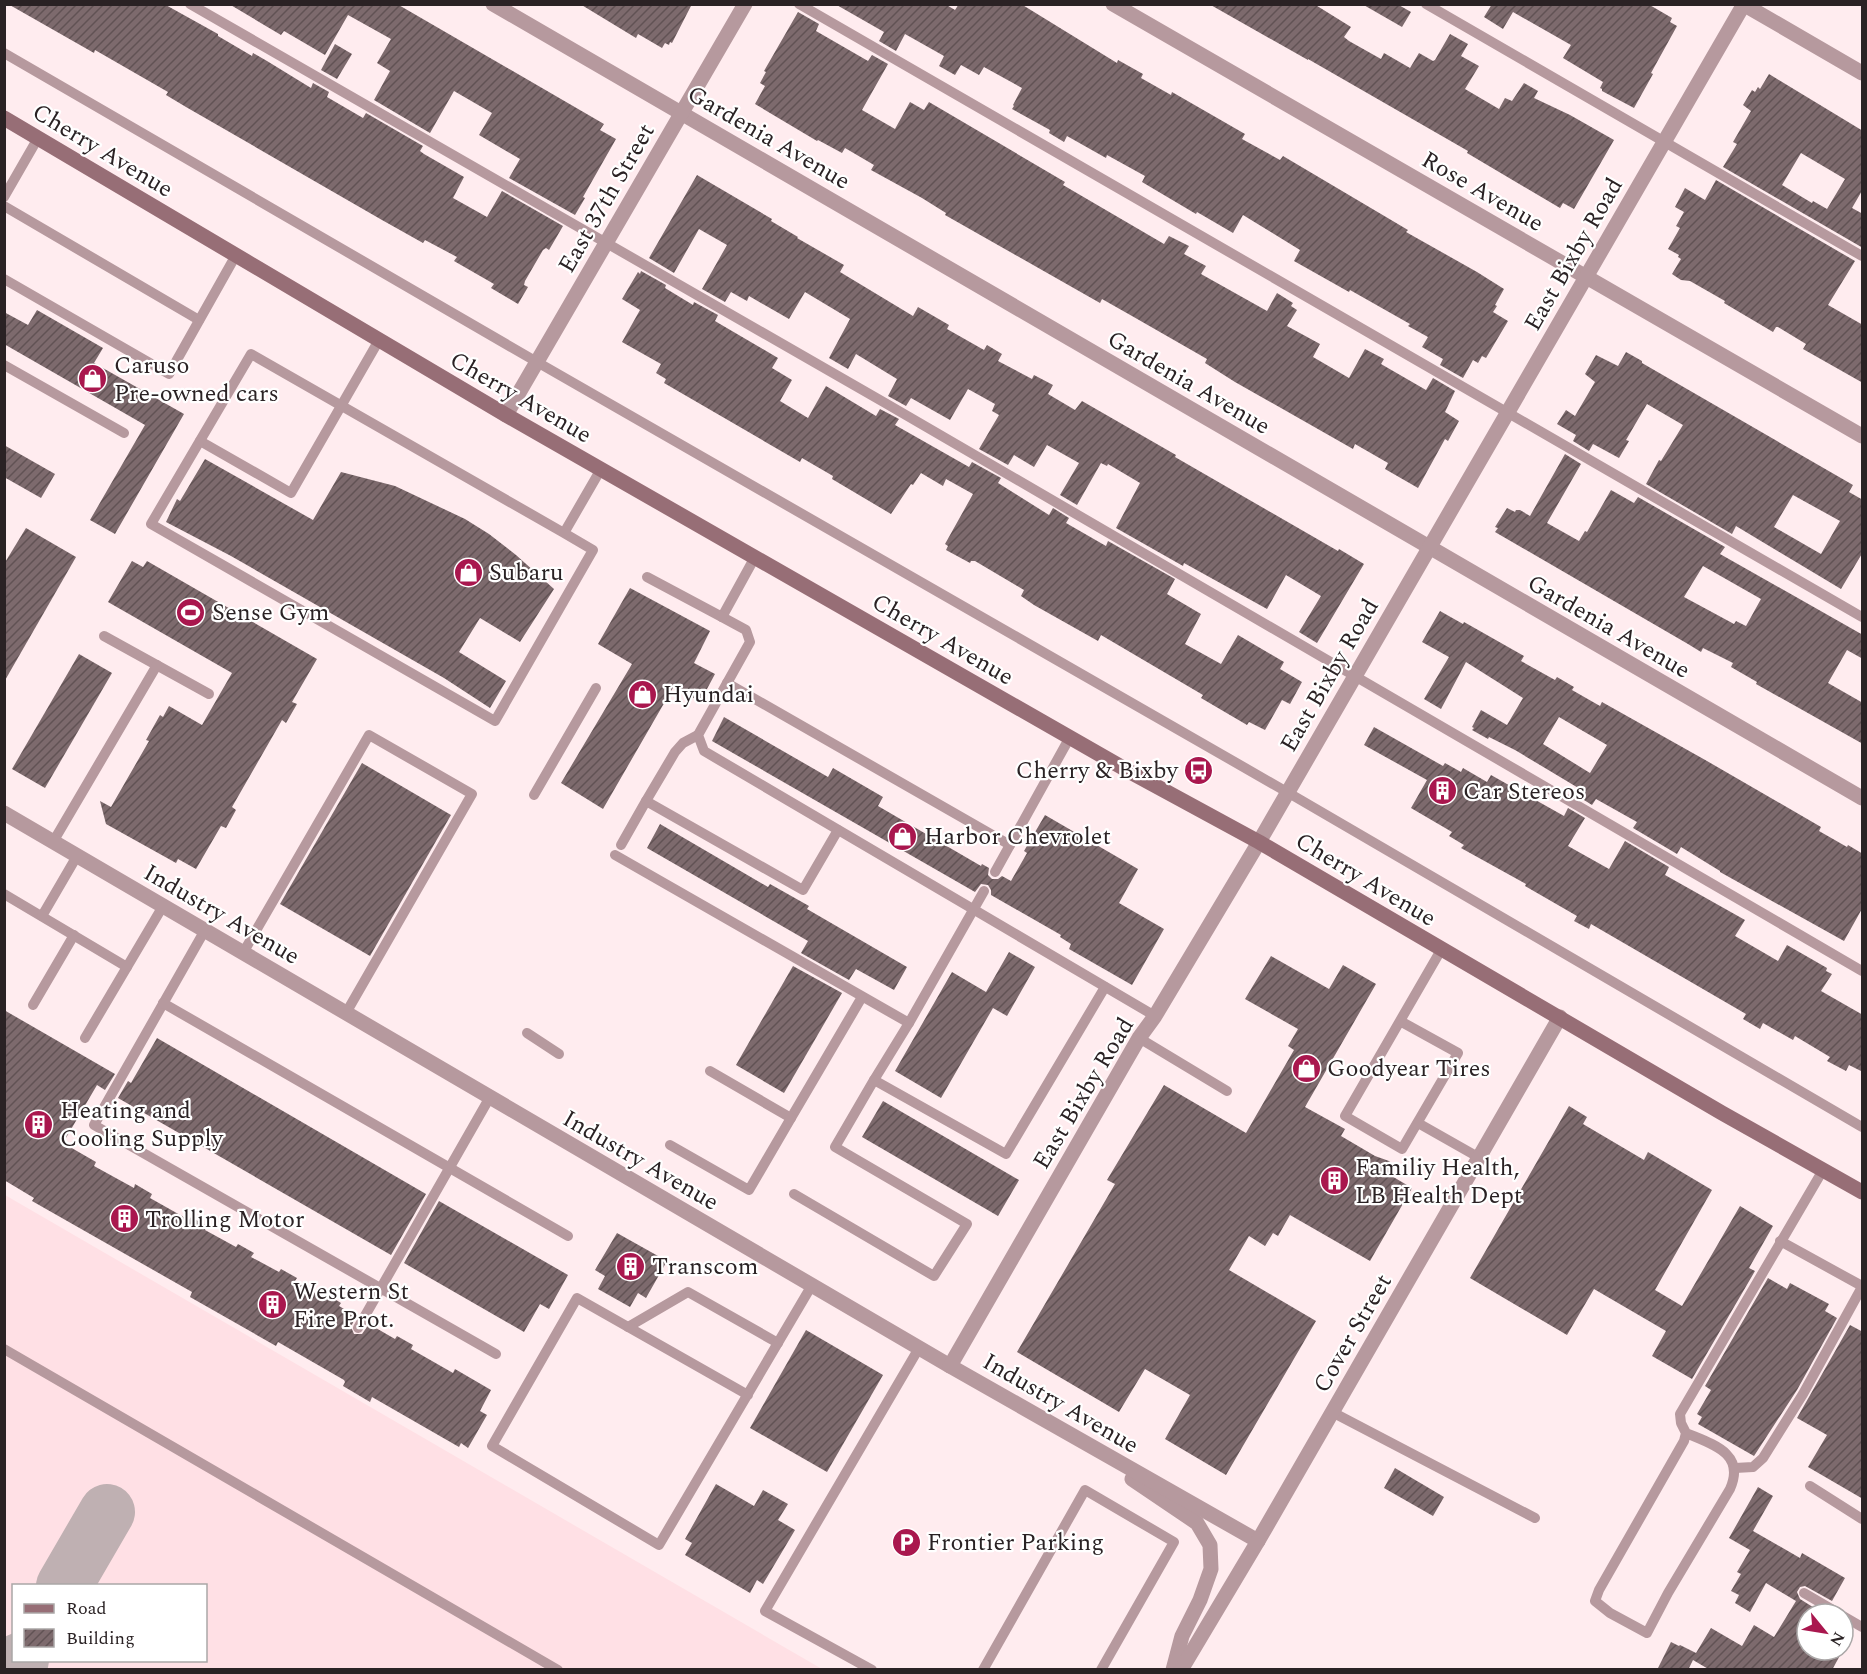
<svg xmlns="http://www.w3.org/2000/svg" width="1867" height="1674" font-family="Spectral,serif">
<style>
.built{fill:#ffe0e5;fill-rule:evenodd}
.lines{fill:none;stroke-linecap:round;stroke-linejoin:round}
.taxiway{stroke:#bfb0b2;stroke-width:56}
.building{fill:url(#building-hatch);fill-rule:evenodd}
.service{stroke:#b6999e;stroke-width:10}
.minor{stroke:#b6999e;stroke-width:15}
.tertiary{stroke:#b6999e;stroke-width:15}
.secondary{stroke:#976e76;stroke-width:15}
.labels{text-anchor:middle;stroke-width:4.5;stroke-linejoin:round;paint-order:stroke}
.street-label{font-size:24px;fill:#2a2224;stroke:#fff}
.poi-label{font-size:24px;fill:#2a2224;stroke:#fff;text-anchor:start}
</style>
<defs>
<pattern id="building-hatch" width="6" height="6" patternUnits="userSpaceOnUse" patternTransform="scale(1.5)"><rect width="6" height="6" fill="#7d6a6d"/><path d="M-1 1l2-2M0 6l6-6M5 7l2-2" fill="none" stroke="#615254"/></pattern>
</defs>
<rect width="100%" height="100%" fill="#ffecef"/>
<path class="built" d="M5 1195 822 1669H5ZM14 1586H206V1660H14Z"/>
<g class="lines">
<g class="taxiway">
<polyline points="64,1586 107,1512"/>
<polyline points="16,1670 21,1660"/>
</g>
</g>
<g class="building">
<polygon points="8,4 164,4 218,34 218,36 252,56 253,53 267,61 311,88 313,83 329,92 327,97 363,118 366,113 423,146 420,151 424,154 464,177 453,198 487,217 502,191 563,226 549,250 546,248 543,250 525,281 524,285 528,287 518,304 491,288 494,284 454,261 457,257 425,240 423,243 382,220 186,107 166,95 168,92 95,50 94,53"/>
<polygon points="229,4 397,4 604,124 600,130 616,139 583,197 585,198 575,215 509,178 520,159 479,135 492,113 454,91 430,133 374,100 390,71 377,63 391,39 348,15 325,55 284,31 281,35"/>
<polygon points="580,4 692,4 672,43 670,42 669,45 665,43 662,48 638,34 636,38"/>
<polygon points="835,4 945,4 955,10 959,4 1021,4 1117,63 1118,60 1143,74 1141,78 1171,95 1172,92 1245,134 1242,139 1280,160 1283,156 1408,230 1406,232 1477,272 1504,289 1495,305 1497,306 1493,312 1508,321 1486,358 1482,356 1478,363 1473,360 1463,378 1440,365 1443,359 1422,347 1428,337 1408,326 1410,324 1350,290 1349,292 1294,261 1300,250 1243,215 1233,233 1197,212 1196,214 1142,182 1145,176 1107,155 1106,158 1067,136 1064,142 1049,133 1050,130 1012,109 1014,106 1013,105 1022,88 984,67 979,75 961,65 955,75 939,66 944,56 905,34 896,51 879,41 884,32"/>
<polygon points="1209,4 1314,4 1351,27 1344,37 1349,41 1381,59 1384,53 1410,68 1419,53 1433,61 1435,60 1450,34 1468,44 1461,56 1479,66 1465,89 1499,109 1505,98 1512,101 1524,83 1538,91 1534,98 1570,115 1614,140 1574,209 1563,203 1560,208 1467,153 1468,151 1308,59 1308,60"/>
<polygon points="1362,4 1397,4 1411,12 1402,27"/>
<polygon points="1492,4 1648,4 1672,18 1670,22 1677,26 1651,73 1653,74 1634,108 1602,91 1602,89 1600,88 1603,82 1563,58 1571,45 1513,12 1503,29 1484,17"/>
<polygon points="798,12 819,24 816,31 868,61 872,55 888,64 862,110 895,129 910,102 924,110 929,102 1065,182 1063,185 1164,244 1169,236 1189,246 1184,254 1206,266 1201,274 1267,311 1277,293 1293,303 1291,306 1297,310 1287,326 1320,344 1313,357 1349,378 1365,349 1384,359 1381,364 1426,390 1433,378 1455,391 1445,412 1459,421 1448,441 1445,439 1418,488 1385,469 1388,463 1355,444 1353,449 1235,382 1205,363 1207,359 1132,316 1102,299 1100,303 945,215 946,213 922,198 871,170 874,165 845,148 842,153 818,140 817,141 755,104 765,86 760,83 766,72 764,71"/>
<polygon points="335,44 352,54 337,79 321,70"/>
<path d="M1769 74 1863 131V189L1852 208 1863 214V248L1723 167 1737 144 1733 142 1751 111 1743 105 1752 90 1755 92 1758 87 1760 89ZM1801 153 1845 179 1827 209 1813 201 1812 203 1782 185Z"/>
<polygon points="697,175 772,219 771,221 798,237 797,238 844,265 840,272 913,316 918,307 949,325 947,329 984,350 987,345 1002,354 998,361 1032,379 1034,375 1053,385 1048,394 1075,410 1082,401 1176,455 1175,457 1338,551 1339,549 1364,564 1317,643 1299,632 1321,596 1286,575 1267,609 1184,563 1183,566 1116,528 1140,483 1108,464 1107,466 1101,463 1077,505 1060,495 1079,463 1047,445 1034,467 1014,455 1008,465 979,449 999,415 992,411 995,404 968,389 950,420 911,398 906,406 888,396 897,379 856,354 848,369 829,358 850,319 805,292 789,319 749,296 747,301 731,292 725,302 702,289 727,245 699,229 674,273 649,258"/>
<polygon points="1716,180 1855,261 1828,305 1863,325 1863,383 1803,349 1806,344 1778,327 1776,327 1773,332 1724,303 1725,301 1690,281 1681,280 1672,274 1681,259 1678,257 1679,255 1668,249 1680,228 1676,226 1684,212 1675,207 1685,188 1705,200"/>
<polygon points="641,271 666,285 665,288 693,305 694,302 718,315 715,321 720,324 778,358 772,368 792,380 780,401 808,418 826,386 876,416 880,409 899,419 895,425 969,467 972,462 1001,478 998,483 1049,515 1053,508 1069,518 1066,523 1106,546 1108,541 1175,579 1167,594 1201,614 1185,644 1221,664 1238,635 1284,662 1280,669 1302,682 1290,704 1282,700 1265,730 1249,722 1247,725 1201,698 1203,695 1101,635 1098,641 1034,605 1021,596 1024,590 975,561 971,561 970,563 946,550 948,546 945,544 973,494 946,479 943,486 921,473 913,485 911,484 891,514 832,479 833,476 802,458 800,462 664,383 666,379 656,373 661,364 622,342 640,310 622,299 638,272 640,274"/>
<polygon points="37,310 103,348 94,363 184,414 115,534 90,520 145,425 4,344 4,312 28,325"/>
<path d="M1626 352 1642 361V363L1853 485 1849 492 1863 500V552L1841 589 1736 526 1732 534 1646 484 1659 460 1661 461 1683 425 1647 404 1626 440 1629 441 1619 458 1595 445 1593 444 1589 451 1573 441 1576 435 1557 424 1566 410 1575 416 1595 382 1585 374 1596 355 1618 366ZM1793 495 1840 521 1821 554 1774 527Z"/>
<polygon points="4,445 55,474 41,498 4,477"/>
<path d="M1565 454 1581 464 1547 523 1579 541 1585 531 1587 532 1611 490 1634 503 1638 497 1725 547 1720 554 1863 635V659L1847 650 1828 683 1863 703V744L1756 684 1757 682 1731 667 1733 663 1703 648 1701 652 1688 644 1495 532 1498 528 1495 527 1507 508 1515 512 1516 510H1520L1530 516ZM1703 566 1761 599 1746 626 1736 621 1734 624 1684 597Z"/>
<polygon points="205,459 313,520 341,472 395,486 465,519 489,534 516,555 554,589 520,642 480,618 459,652 506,681 490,708 444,678 231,556 166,522 177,499 180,501"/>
<polygon points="26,528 76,557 4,682 4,564"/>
<polygon points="132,561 143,567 147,561 317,659 292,702 297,704 286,723 282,720 232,807 236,810 226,828 221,826 196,869 178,859 176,863 106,824 100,801 111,807 149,741 146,740 160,715 163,717 169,706 202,725 232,673 108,602"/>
<polygon points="630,588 710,631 694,663 715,674 700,702 674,686 603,809 561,783 632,664 598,644"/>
<path d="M1440 611 1463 624 1464 622 1524 656 1521 661 1555 680 1557 677 1574 687 1572 690 1600 706 1602 702 1707 761 1821 827 1819 831 1847 847 1848 845 1863 854V907L1844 941 1720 872V871L1681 847 1677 854 1633 828 1637 822 1596 799 1592 805 1576 795 1580 789 1515 750 1489 737 1488 739 1472 730 1474 728 1472 727 1481 710 1507 725 1523 698 1466 662 1441 709 1424 699 1449 657 1422 642ZM1559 717 1607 745 1590 773 1543 744Z"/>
<polygon points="79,654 112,673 45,788 12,769"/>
<polygon points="724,717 828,777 833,768 883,797 878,806 981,866 982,864 989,868 988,875 992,879 998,879 1002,876 1011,881 1027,853 1024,851 1045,815 1138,869 1119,903 1164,929 1132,985 1069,949 1071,944 1060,937 1061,935 991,895 991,890 988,885 981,884 975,892 712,741"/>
<polygon points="1374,727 1443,766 1445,763 1461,772 1463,768 1487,782 1491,775 1564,816 1568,808 1585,818 1568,846 1609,869 1625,841 1669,867 1665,875 1745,920 1735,936 1778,961 1787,945 1827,968 1826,971 1832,974 1821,991 1863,1015 1863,1072 1849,1065 1846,1071 1827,1061 1830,1057 1795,1036 1793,1040 1763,1023 1760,1029 1743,1019 1746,1014 1591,924 1589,929 1574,921 1577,916 1525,886 1526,884 1461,848 1464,845 1449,836 1452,832 1411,808 1427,780 1364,745"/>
<polygon points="362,763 451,815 370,956 280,904"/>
<polygon points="660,824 768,887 770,884 809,906 807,909 907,967 894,990 856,969 849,980 801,953 808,941 647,848"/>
<polygon points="1009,952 1035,967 1007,1016 993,1008 941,1098 895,1071 952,972 986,992"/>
<polygon points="1271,956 1329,989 1343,965 1376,984 1305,1107 1345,1129 1341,1136 1375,1156 1389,1161 1395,1166 1390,1175 1412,1188 1370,1261 1290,1215 1278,1236 1273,1233 1265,1246 1249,1236 1229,1270 1316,1321 1226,1475 1165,1439 1190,1395 1145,1369 1119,1412 1017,1352 1115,1184 1107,1180 1164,1085 1246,1133 1294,1050 1288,1046 1298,1029 1245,999"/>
<polygon points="793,966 842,993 784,1093 736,1065"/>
<polygon points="4,1010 115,1074 105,1090 97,1085 63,1143 96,1162 94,1166 134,1188 135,1184 152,1194 150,1198 189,1220 191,1217 207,1226 205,1230 236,1247 238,1244 254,1253 251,1257 279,1272 281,1269 297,1278 295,1281 322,1297 325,1293 341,1303 339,1306 356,1316 351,1327 354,1334 362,1334 369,1324 395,1339 397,1336 413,1345 411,1349 453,1373 455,1369 491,1390 480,1411 487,1415 468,1448 461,1443 459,1447 372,1397 370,1402 343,1386 345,1382 344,1380 278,1342 276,1346 190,1297 192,1292 32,1201 34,1198 4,1180"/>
<polygon points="157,1038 426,1194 391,1255 118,1098 128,1081 131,1083"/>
<polygon points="883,1101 1019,1180 998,1216 862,1137"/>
<polygon points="1569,1106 1587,1117 1583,1124 1644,1160 1648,1152 1712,1190 1655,1290 1682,1306 1740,1206 1773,1226 1749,1268 1755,1271 1692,1379 1652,1356 1666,1331 1594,1289 1567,1335 1470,1278"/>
<polygon points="439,1201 568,1275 549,1309 540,1304 524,1332 404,1263"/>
<polygon points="617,1233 667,1261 646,1298 638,1293 630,1307 598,1289 605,1276 595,1270"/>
<polygon points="1768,1278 1787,1289 1790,1283 1829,1304 1825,1311 1837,1318 1797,1390 1754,1456 1698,1424 1702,1417 1697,1414 1711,1390 1705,1386"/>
<polygon points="1850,1325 1863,1332 1863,1499 1808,1467 1827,1435 1797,1418"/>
<polygon points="806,1330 883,1375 827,1472 750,1428"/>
<polygon points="1395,1468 1444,1497 1433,1516 1384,1488"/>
<polygon points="716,1484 754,1506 763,1490 788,1504 778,1520 795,1530 763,1584 757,1580 750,1593 685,1555 692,1543 685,1539"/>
<polygon points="1758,1487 1773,1496 1753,1531 1800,1558 1802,1553 1845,1578 1832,1601 1805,1586 1800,1587 1797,1592 1800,1599 1824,1614 1807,1614 1807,1650 1843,1650 1832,1670 1710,1670 1693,1660 1688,1670 1657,1670 1671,1642 1679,1646 1680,1645 1696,1653 1711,1628 1742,1646 1754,1625 1774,1637 1796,1601 1766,1583 1750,1612 1735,1603 1739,1595 1731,1591 1741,1574 1737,1572 1750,1550 1729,1538"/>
</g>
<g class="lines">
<g class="service">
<path d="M190 4C749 323 1307 646 1862 971"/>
<polyline points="799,4 1862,617"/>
<polyline points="1426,4 1862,256"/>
<polyline points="4,53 537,362 1287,792 1862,1127"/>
<polyline points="4,197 38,138"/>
<polyline points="4,206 199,320"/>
<polyline points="4,279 169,374 236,255"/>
<polyline points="4,365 124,433"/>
<polyline points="200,441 291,493 379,340"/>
<polyline points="564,533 251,354 151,524 495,721 593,550 564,533 601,469"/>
<polyline points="755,557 722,617 746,630 750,642 698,735 704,751 1155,1016"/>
<polyline points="647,577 722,617"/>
<polyline points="104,636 209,694"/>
<polyline points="727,683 1010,845 1070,737"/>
<polyline points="698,735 683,743 675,752 646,801 803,890 838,830"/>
<polyline points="534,795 596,688"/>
<polyline points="53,842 157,665"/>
<polyline points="621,845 646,801"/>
<polyline points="615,855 909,1023 984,891"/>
<polyline points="995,872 1010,845"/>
<polyline points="4,894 127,967"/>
<polyline points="42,916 77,856"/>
<polyline points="205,930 94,1125 496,1354"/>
<polyline points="243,953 369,735 472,794 346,1013"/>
<polyline points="163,1003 568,1236"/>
<polyline points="33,1005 74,935"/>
<polyline points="1400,1021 1458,1053 1402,1149 1345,1116 1441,950"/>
<polyline points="909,1023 874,1080 1006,1154 1105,987"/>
<polyline points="527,1033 559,1054"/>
<polyline points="85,1038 163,906"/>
<polyline points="1139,1038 1227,1091"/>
<polyline points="710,1071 791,1118 862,997"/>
<polyline points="1418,1123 1478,1157"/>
<polyline points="670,1145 749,1190 791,1118"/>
<polyline points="794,1194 934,1276 967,1224 835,1147 874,1080"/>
<polyline points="1780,1241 1862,1286"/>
<polyline points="628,1327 688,1292 778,1343"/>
<polyline points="358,1328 490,1097"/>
<polyline points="4,1349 558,1670"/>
<path d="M748 1395 577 1298 492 1446 659 1545C710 1458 761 1372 812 1285"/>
<polyline points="1332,1412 1535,1518"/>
<path d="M1686 1433 1684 1441 1599 1590 1595 1601 1610 1613 1647 1633 1668 1593 1730 1489C1746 1453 1712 1444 1686 1433L1681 1423 1680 1414 1823 1170"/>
<polyline points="1735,1468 1753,1467 1763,1458 1803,1394 1862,1287"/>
<polyline points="1810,1486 1862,1519"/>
<polyline points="1804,1593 1840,1614"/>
<polyline points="1843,1616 1862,1627"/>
<polyline points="872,1670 765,1611 919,1348"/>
<polyline points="983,1670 1085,1490 1174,1542 1101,1670"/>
</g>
<g class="minor">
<polyline points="493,4 1862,798"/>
<polyline points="1113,4 1862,436"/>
<polyline points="1743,4 1862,73"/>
<polyline points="506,415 745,4"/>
<polyline points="4,813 950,1366"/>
</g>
<g class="tertiary">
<polyline points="1132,1479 1197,1523 1210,1545 1211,1569 1200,1600 1182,1636 1173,1670"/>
<polyline points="1258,1541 950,1366 1139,1038 1155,1016 1259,842 1744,4"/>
<polyline points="1181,1670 1258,1541 1560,1017"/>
</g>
<polyline class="secondary" points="4,118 506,415 1132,773 1259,842 1722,1113 1862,1192"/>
</g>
<defs>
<symbol id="shop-disc" viewBox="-11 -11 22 22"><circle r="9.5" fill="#a9174e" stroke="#fff"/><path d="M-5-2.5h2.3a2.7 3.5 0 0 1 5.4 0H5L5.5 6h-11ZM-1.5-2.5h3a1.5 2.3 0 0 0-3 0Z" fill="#fff"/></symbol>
<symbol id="stadium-disc" viewBox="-11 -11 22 22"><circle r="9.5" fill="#a9174e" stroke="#fff"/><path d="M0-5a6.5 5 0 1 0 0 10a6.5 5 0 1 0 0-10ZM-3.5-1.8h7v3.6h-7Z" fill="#fff"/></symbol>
<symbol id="bus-disc" viewBox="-11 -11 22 22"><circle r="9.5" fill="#a9174e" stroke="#fff"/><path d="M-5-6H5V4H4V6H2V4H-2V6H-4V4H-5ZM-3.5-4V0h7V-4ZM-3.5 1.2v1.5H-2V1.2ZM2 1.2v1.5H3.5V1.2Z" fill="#fff"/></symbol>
<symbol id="building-disc" viewBox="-11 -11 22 22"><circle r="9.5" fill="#a9174e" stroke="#fff"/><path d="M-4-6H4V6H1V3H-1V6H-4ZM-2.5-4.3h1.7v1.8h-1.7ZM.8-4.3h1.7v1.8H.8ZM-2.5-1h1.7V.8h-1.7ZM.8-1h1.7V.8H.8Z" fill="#fff"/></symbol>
<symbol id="parking-disc" viewBox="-11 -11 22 22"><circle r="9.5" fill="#a9174e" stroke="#fff"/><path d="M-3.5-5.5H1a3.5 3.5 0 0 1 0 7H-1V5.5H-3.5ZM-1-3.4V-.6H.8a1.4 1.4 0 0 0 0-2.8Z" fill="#fff"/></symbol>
</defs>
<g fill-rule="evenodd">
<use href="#shop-disc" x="76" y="362" width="33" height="33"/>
<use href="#shop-disc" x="452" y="556" width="33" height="33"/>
<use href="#stadium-disc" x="174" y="596" width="33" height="33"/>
<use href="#shop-disc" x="626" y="678" width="33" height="33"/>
<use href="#bus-disc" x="1182" y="754" width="33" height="33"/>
<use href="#building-disc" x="1426" y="774" width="33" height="33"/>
<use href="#shop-disc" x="886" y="820" width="33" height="33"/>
<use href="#shop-disc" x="1290" y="1052" width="33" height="33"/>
<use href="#building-disc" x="22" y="1108" width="33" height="33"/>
<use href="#building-disc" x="1318" y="1164" width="33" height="33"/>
<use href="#building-disc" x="108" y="1202" width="33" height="33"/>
<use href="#building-disc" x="614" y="1250" width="33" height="33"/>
<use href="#building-disc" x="256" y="1288" width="33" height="33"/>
<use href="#parking-disc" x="890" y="1526" width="33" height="33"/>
</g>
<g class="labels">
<g class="street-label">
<text transform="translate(769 137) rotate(30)" y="8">Gardenia Avenue</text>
<text transform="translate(103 150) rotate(31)" y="8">Cherry Avenue</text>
<text transform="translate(1483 191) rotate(30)" y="8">Rose Avenue</text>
<text transform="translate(606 198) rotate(-60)" y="8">East 37th Street</text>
<text transform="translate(1573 254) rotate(-60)" y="8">East Bixby Road</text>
<text transform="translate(1189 382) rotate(30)" y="8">Gardenia Avenue</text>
<text transform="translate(521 397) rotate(30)" y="8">Cherry Avenue</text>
<text transform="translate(1609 626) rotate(30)" y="8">Gardenia Avenue</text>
<text transform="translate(943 639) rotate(30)" y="8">Cherry Avenue</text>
<text transform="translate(1329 675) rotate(-60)" y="8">East Bixby Road</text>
<text transform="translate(1366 879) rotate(31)" y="8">Cherry Avenue</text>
<text transform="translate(222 914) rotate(30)" y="8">Industry Avenue</text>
<text transform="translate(1083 1093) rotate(-59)" y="8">East Bixby Road</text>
<text transform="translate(641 1160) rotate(30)" y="8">Industry Avenue</text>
<text transform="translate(1352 1333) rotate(-60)" y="8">Cover Street</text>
<text transform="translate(1061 1403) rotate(30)" y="8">Industry Avenue</text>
</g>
<g class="poi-label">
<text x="114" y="373">Caruso<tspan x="114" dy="28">Pre-owned cars</tspan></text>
<text x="489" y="580">Subaru</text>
<text x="212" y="620">Sense Gym</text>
<text x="663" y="702">Hyundai</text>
<text x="1178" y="778" text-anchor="end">Cherry &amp; Bixby</text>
<text x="1463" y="799">Car Stereos</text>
<text x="924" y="844">Harbor Chevrolet</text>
<text x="1327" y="1076">Goodyear Tires</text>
<text x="60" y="1118">Heating and<tspan x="60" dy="28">Cooling Supply</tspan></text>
<text x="1355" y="1175">Familiy Health,<tspan x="1355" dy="28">LB Health Dept</tspan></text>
<text x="145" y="1227">Trolling Motor</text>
<text x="652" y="1274">Transcom</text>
<text x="293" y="1299">Western St<tspan x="293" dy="28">Fire Prot.</tspan></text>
<text x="927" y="1550">Frontier Parking</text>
</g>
</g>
<rect width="1867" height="1674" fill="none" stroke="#2a2224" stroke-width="12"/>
<rect x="12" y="1584" width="195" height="78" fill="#ffffff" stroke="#aaa7a7" stroke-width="1.5"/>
<rect x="24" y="1604" width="30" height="9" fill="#976e76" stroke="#aaa7a7" stroke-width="1.5"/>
<text x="66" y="1614" font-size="18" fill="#2a2224">Road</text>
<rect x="24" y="1629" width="30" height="18" fill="url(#building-hatch)" stroke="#aaa7a7" stroke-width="1.5"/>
<text x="66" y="1644" font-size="18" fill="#2a2224">Building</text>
<g transform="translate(1825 1632) rotate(120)"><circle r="28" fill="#ffffff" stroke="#aaa7a7" stroke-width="1.5"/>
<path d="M0-4.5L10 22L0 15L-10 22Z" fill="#a9174e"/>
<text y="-9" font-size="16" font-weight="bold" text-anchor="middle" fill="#2a2224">N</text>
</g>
</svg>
